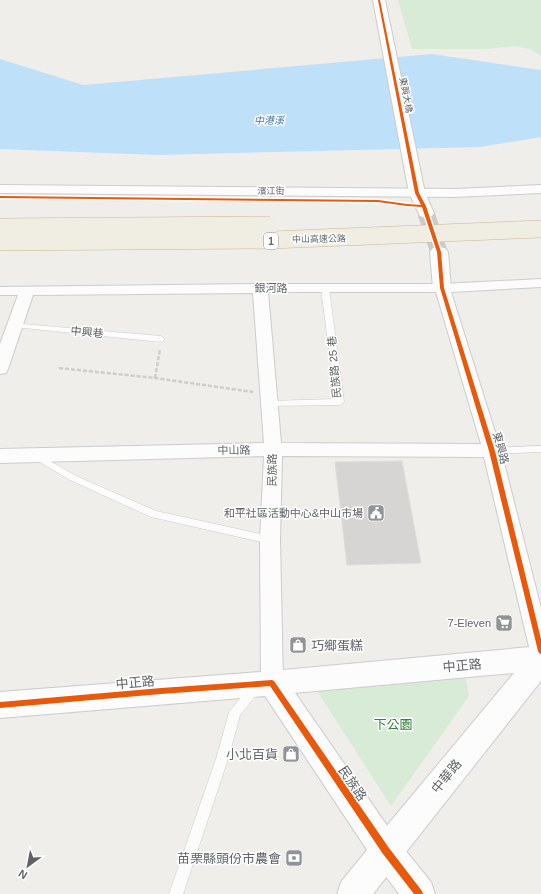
<svg xmlns="http://www.w3.org/2000/svg" width="541" height="894" font-family="Arial,'Noto Sans TC',sans-serif">
<style>
.green{fill:#d8ebd6}
.water{fill:#bfe0f9}
.building{fill:#d6d5d3;stroke:#deddd9}
.lines{fill:none;stroke-linecap:round;stroke-linejoin:round}
.tertiary-tunnel{stroke:#cbcbca;stroke-width:17;stroke-dasharray:17 8;stroke-linecap:butt}
.service-casing{stroke:#cbcccc;stroke-width:1}
.minor-casing{stroke:#cbcccc;stroke-width:2}
.tertiary-casing{stroke:#cbcccc;stroke-width:2}
.secondary-casing{stroke:#cacacb;stroke-width:2}
.path{stroke:#cacfcc;stroke-width:2.5;stroke-dasharray:4 2;stroke-linecap:butt}
.service{fill:#fdfcfc;fill-rule:evenodd}
.minor{fill:#fdfcfc;fill-rule:evenodd}
.tertiary{fill:#fdfcfc;fill-rule:evenodd}
.secondary{fill:#fdfcfc;fill-rule:evenodd}
.motorway-bridge-casing{stroke:#c8b996;stroke-width:18;stroke-linecap:butt}
.motorway-bridge{stroke:#f0ede3;stroke-width:17}
.cycleway-casing{stroke:#fff;stroke-width:3}
.cycleway{fill:#e8590c;fill-rule:evenodd}
.labels{text-anchor:middle;stroke-width:3;stroke-linejoin:round;paint-order:stroke}
.far-street-label{font-size:9px;fill:#5f6368;stroke:#fff}
.far-water-label{font-size:10px;font-style:italic;fill:#4174aa;stroke:#fff}
.shield{fill:#fff;stroke:#8f9295;stroke-width:1}
.shield-label{font-size:10px;font-weight:bold;fill:#5f6368}
.street-label{font-size:11px;fill:#5f6368;stroke:#fff}
.poi-label{font-size:11px;fill:#5f6368;stroke:#fff;text-anchor:end}
.near-poi-label{font-size:13px;fill:#5f6368;stroke:#fff;text-anchor:end}
.near-street-label{font-size:13px;fill:#5f6368;stroke:#fff}
.near-park-label{font-size:13px;fill:#348238;stroke:#fff}
</style>
<rect width="100%" height="100%" fill="#efeeea"/>
<g class="green">
<polygon points="398,0 541,0 541,56 530,49 515,46 487,49 412,49"/>
<polygon points="464,671 469,696 391,806 314,686"/>
</g>
<polygon class="water" points="432,54 541,70 541,137 480,147 158,155 0,149 0,59 83,85"/>
<polygon class="building" points="402,461 421,563 347,565 335,462"/>
<g class="lines">
<polyline class="tertiary-tunnel" points="426,213 439,252"/>
<defs>
<g id="service">
<polygon points="322,286 328,286 329,288 344,402 340,405 266,406 265,404 266,402 269,401 335,399 321,288"/>
<polygon points="11,323 161,336 165,339 161,342 14,327 11,327 10,325"/>
<polygon points="541,446 541,452 492,454 487,451 492,448"/>
<polygon points="36,453 76,476 156,511 270,536 274,537 275,540 274,543 270,544 151,517 70,480 33,458 31,456"/>
<polygon points="255,684 259,685 261,689 240,715 229,756 183,894 169,894 217,756 229,712 251,685"/>
</g>
<g id="minor">
<polygon points="0,185 455,189 541,185 541,193 455,197 0,193"/>
<path d="M541 279V287L451 292 501 451 541 608V661L533 658 530 651 484 457 282 456 280 540 283 683 280 690 272 693 264 690 261 683 260 540 264 456 0 463V449L264 443 253 293 33 295 8 369 6 373 0 374V344L18 295H0V287L260 284H442ZM268 292H436L481 444 281 443Z"/>
</g>
<g id="tertiary">
<polygon points="373,0 385,0 425,193 434,213 432,216 426,218 420,216 409,193"/>
<polygon points="439,247 445,248 448,252 451,288 448,292 442,293 436,292 433,288 430,252 433,248"/>
<polygon points="541,646 541,681 373,894 337,894 341,882 375,840 514,673 272,695 262,692 258,683 262,674 272,671"/>
</g>
<polygon id="secondary" points="272,671 282,674 397,840 431,882 435,894 399,894 375,862 265,696 0,718 0,692"/>
</defs>
<use href="#service" class="service-casing"/>
<use href="#minor" class="minor-casing"/>
<use href="#tertiary" class="tertiary-casing"/>
<use href="#secondary" class="secondary-casing"/>
<g class="path">
<polyline points="59,368 155,378 253,392"/>
<polyline points="155,378 160,349"/>
</g>
<use href="#service" class="service"/>
<use href="#minor" class="minor"/>
<use href="#tertiary" class="tertiary"/>
<use href="#secondary" class="secondary"/>
<defs>
<g id="motorway-bridge">
<polyline points="0,227 270,225"/>
<polyline points="0,242 271,240 541,229"/>
</g>
</defs>
<use href="#motorway-bridge" class="motorway-bridge-casing"/>
<use href="#motorway-bridge" class="motorway-bridge"/>
<defs>
<g id="cycleway">
<polygon points="378,0 380,0 419,193 426,206 441,252 444,288 495,451 541,639 541,654 539,653 538,651 489,451 440,288 437,252 422,207 407,206 378,202 0,198 0,196 378,200 407,204 421,205 415,193"/>
<polygon points="272,680 274,681 389,848 422,891 423,894 414,894 383,854 270,686 161,694 0,708 0,702 161,688"/>
</g>
</defs>
<use href="#cycleway" class="cycleway-casing"/>
<use href="#cycleway" class="cycleway"/>
</g>
<defs>
<symbol id="civic-square" viewBox="-11 -11 22 22"><rect x="-9" y="-9" width="18" height="18" rx="4" fill="#919496" stroke="#fff"/><path d="M-.6-6.5H3V-4.5H.6V-3L4-1V1h2V6H-6V1h2V-1L-.6-3ZM-1.2 2.5V6h2.4V2.5Z" fill="#fff"/></symbol>
<symbol id="supermarket-square" viewBox="-11 -11 22 22"><rect x="-9" y="-9" width="18" height="18" rx="4" fill="#919496" stroke="#fff"/><path d="M-6-5.5h2.5l.6 2H6L4.5 2H-2.5L-4.4-4H-6ZM-1.5 3.2a1.3 1.3 0 1 0 .1 0ZM3 3.2a1.3 1.3 0 1 0 .1 0Z" fill="#fff"/></symbol>
<symbol id="shop-square" viewBox="-11 -11 22 22"><rect x="-9" y="-9" width="18" height="18" rx="4" fill="#919496" stroke="#fff"/><path d="M-5-2.5h2.3a2.7 3.5 0 0 1 5.4 0H5L5.5 6h-11ZM-1.5-2.5h3a1.5 2.3 0 0 0-3 0Z" fill="#fff"/></symbol>
<symbol id="bank-square" viewBox="-11 -11 22 22"><rect x="-9" y="-9" width="18" height="18" rx="4" fill="#919496" stroke="#fff"/><path d="M-6-4H6V4H-6ZM0-2.3a2.3 2.3 0 1 0 0 4.6a2.3 2.3 0 1 0 0-4.6Z" fill="#fff"/></symbol>
</defs>
<g fill-rule="evenodd">
<use href="#civic-square" x="366" y="503" width="20" height="20"/>
<use href="#supermarket-square" x="494" y="613" width="20" height="20"/>
<use href="#shop-square" x="288" y="635" width="20" height="20"/>
<use href="#shop-square" x="281" y="744" width="20" height="20"/>
<use href="#bank-square" x="284" y="848" width="20" height="20"/>
</g>
<g class="labels">
<g class="far-street-label">
<text transform="translate(406 95) rotate(79)" y="3">東興大橋</text>
<text x="271" y="194">濱江街</text>
<text transform="translate(319 239) rotate(-1)" y="3">中山高速公路</text>
</g>
<g class="far-water-label">
<text transform="translate(269 120) rotate(-1)" y="4">中港溪</text>
</g>
<rect class="shield" x="264" y="233" width="14" height="16" rx="3"/>
<g class="shield-label">
<text x="271" y="245">1</text>
</g>
<g class="street-label">
<text x="271" y="292">銀河路</text>
<text transform="translate(87 332) rotate(5)" y="4">中興巷</text>
<text transform="translate(334 367) rotate(-95)" y="4">民族路 25 巷</text>
<text transform="translate(501 448) rotate(75)" y="4">東興路</text>
<text transform="translate(234 450) rotate(-1)" y="4">中山路</text>
<text transform="translate(272 470) rotate(-89)" y="4">民族路</text>
</g>
<g class="poi-label">
<text x="363" y="517">和平社區活動中心&amp;中山市場</text>
<text x="491" y="627">7-Eleven</text>
</g>
<g class="near-poi-label">
<text x="311" y="650" text-anchor="start">巧鄉蛋糕</text>
<text x="278" y="759">小北百貨</text>
<text x="281" y="863">苗栗縣頭份市農會</text>
</g>
<g class="near-street-label">
<text transform="translate(462 665) rotate(-5)" y="5">中正路</text>
<text transform="translate(135 682) rotate(-5)" y="5">中正路</text>
<text transform="translate(446 776) rotate(-51)" y="5">中華路</text>
<text transform="translate(353 783) rotate(56)" y="5">民族路</text>
</g>
<g class="near-park-label">
<text x="393" y="729">下公園</text>
</g>
</g>
<g transform="translate(28 866) rotate(212)" stroke="#ffffff" stroke-width="3" paint-order="stroke">
<path d="M0-3L7 15L0 10L-7 15Z" fill="#5f6368"/>
<text y="-6" font-size="11" font-weight="bold" text-anchor="middle" fill="#5f6368">N</text>
</g>
</svg>
